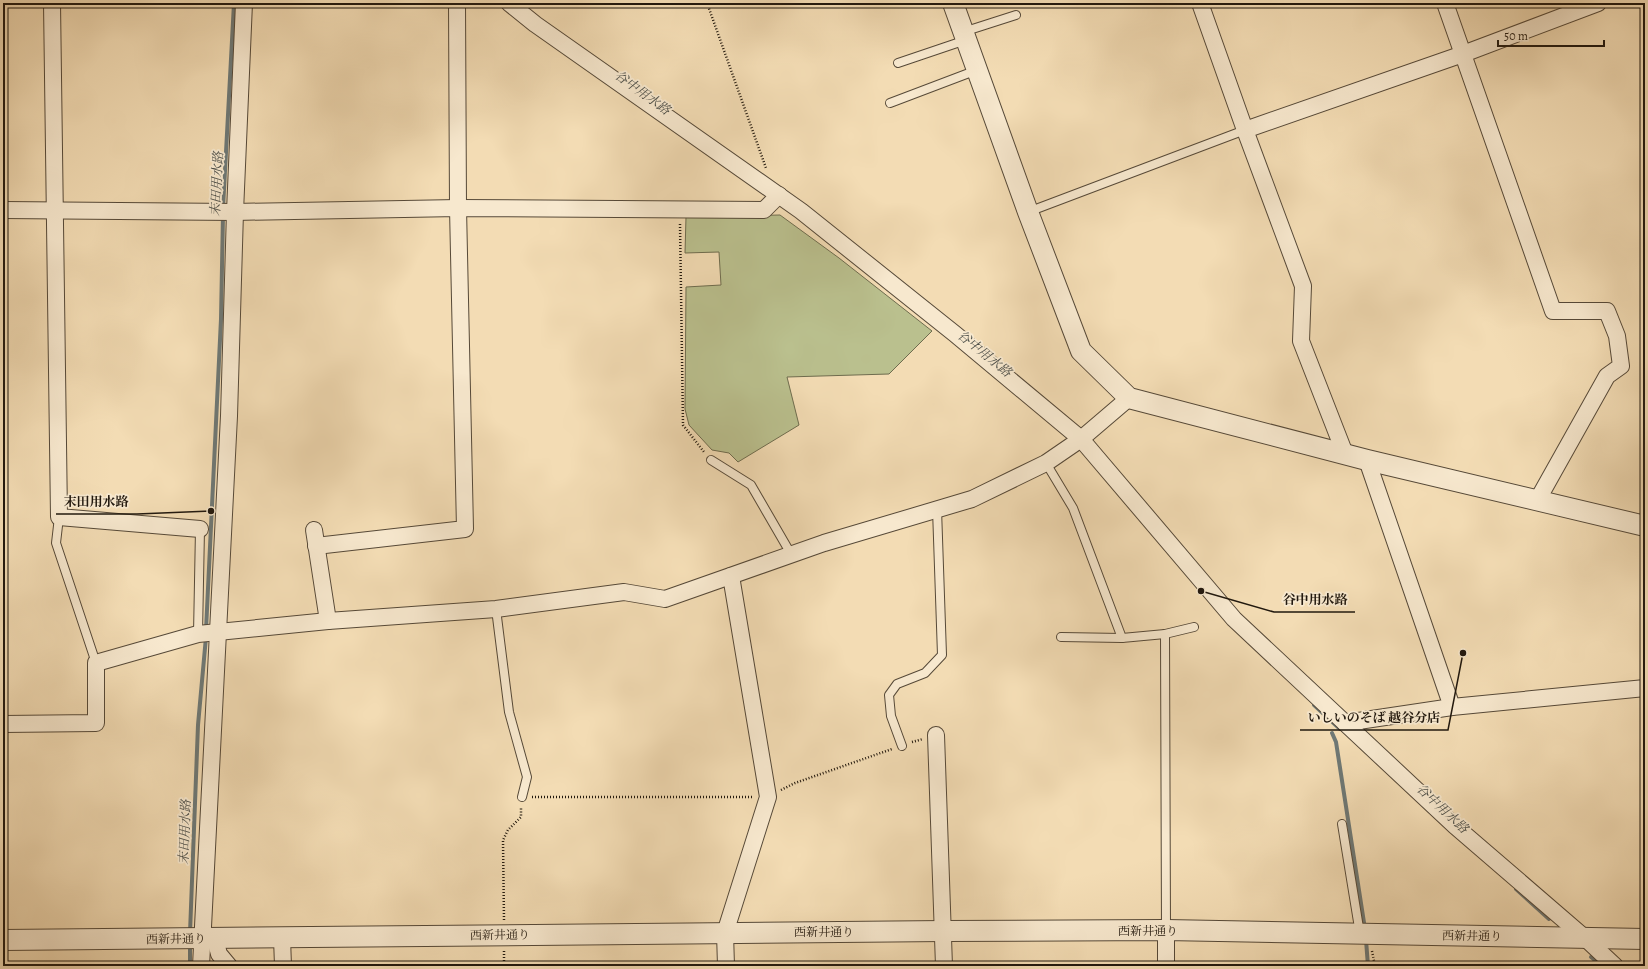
<svg xmlns="http://www.w3.org/2000/svg" width="1648" height="969" font-family="Alegreya,'Noto Serif JP',serif">
<style>
.green{fill:#bac08e;stroke:#6e6c4e}
.lines{fill:none;stroke-linecap:round;stroke-linejoin:round}
.stream{stroke:#6e7875;stroke-width:4}
.service-casing{stroke:#564938;stroke-width:10}
.minor-casing{stroke:#564938;stroke-width:18}
.tertiary-casing{stroke:#564938;stroke-width:22}
.path{stroke:#21180e;stroke-width:2.5;stroke-dasharray:1 2;stroke-linecap:butt}
.service{stroke:#f7e8ce;stroke-width:8}
.minor{stroke:#f7e8ce;stroke-width:16}
.tertiary{stroke:#f7e8ce;stroke-width:20}
.labels{text-anchor:middle;stroke-width:3.5;stroke-linejoin:round;paint-order:stroke}
.street-label{font-size:12px;fill:#21180e;stroke:#f7e8ce}
.water-label{font-size:13px;font-style:italic;fill:#4e504a;stroke:#f7e8ce}
.leader{fill:none;stroke:#21180e;stroke-width:1.5}
.callout-dot{fill:#21180e;stroke:#f7e8ce;stroke-width:1.5}
.callout-label{font-size:13px;text-anchor:middle;font-weight:bold;fill:#21180e;stroke:#f7e8ce;stroke-width:3.5;stroke-linejoin:round;paint-order:stroke}
</style>
<rect width="100%" height="100%" fill="#f3dcb4"/>
<filter id="stains"><feTurbulence type="fractalNoise" baseFrequency=".005" numOctaves="4"/><feColorMatrix values="0 0 0 0 .2 0 0 0 0 .09 0 0 0 0 .02 0 0 0 .5 -.17"/></filter>
<radialGradient id="worn" r=".72"><stop offset=".6" stop-color="#630" stop-opacity="0"/><stop offset="1" stop-color="#630" stop-opacity=".3"/></radialGradient>
<polygon class="green" points="780,215 839,258 932,331 889,374 787,377 799,425 738,462 729,453 712,450 689,425 685,409 686,287 721,285 719,252 685,253 686,217"/>
<g class="lines">
<g class="stream">
<polyline points="223,208 234,3"/>
<polyline points="206,630 221,319 223,215"/>
<polyline points="1314,705 1340,729"/>
<polyline points="1332,733 1336,742 1365,929"/>
<polyline points="1516,889 1549,919"/>
<polyline points="190,933 198,725 206,637"/>
<polyline points="1366,940 1368,966"/>
<polyline points="1591,957 1602,966"/>
<polyline points="190,966 190,944"/>
</g>
<defs>
<g id="service">
<polyline points="963,32 1016,15"/>
<polyline points="898,63 966,40"/>
<polyline points="890,103 977,70"/>
<polyline points="1028,212 1245,130"/>
<polyline points="711,460 751,485 791,554"/>
<polyline points="1046,463 1073,508 1122,638 1165,634 1194,627"/>
<polyline points="59,517 56,543 96,663"/>
<polyline points="496,609 509,712 527,777 522,797"/>
<polyline points="198,634 200,529"/>
<polyline points="1165,634 1166,930"/>
<polyline points="1061,637 1122,638"/>
<polyline points="902,746 891,716 889,695 897,684 925,673 942,655 937,509"/>
<polyline points="1342,824 1360,934"/>
</g>
<g id="minor">
<polyline points="52,3 59,517 200,529"/>
<polyline points="509,3 535,24 801,211 955,334 1081,439 1234,619 1455,826 1585,938 1615,966"/>
<polyline points="1200,3 1245,130 1303,286 1301,341 1345,454"/>
<polyline points="1445,3 1553,311 1607,311 1617,336 1621,366 1607,376 1537,501"/>
<polyline points="1245,130 1463,54 1598,3"/>
<polyline points="3,210 235,212 458,208 764,210 779,195"/>
<polyline points="1367,460 1452,707"/>
<polyline points="314,530 328,621"/>
<polyline points="316,546 465,529 458,208 457,3"/>
<polyline points="1345,723 1452,707 1645,688"/>
<polyline points="3,724 96,723 96,663 198,634 328,621 496,609 624,592 665,599 824,543 972,499 1046,463 1081,439 1129,398"/>
<polyline points="936,735 944,966"/>
<polyline points="1166,930 1166,966"/>
<polyline points="282,938 283,966"/>
<polyline points="215,939 219,954 229,966"/>
<polyline points="201,966 229,416 235,212 244,3"/>
<polyline points="726,966 725,933 768,797 731,576"/>
</g>
<g id="tertiary">
<polyline points="953,3 1028,212 1081,351 1129,398 1367,460 1645,526"/>
<polyline points="3,940 944,931 1166,930 1645,939"/>
</g>
</defs>
<use href="#service" class="service-casing"/>
<use href="#minor" class="minor-casing"/>
<use href="#tertiary" class="tertiary-casing"/>
<g class="path">
<polyline points="707,3 766,168"/>
<polyline points="680,224 683,425 704,452"/>
<polyline points="912,742 923,739"/>
<polyline points="781,790 795,783 892,749"/>
<polyline points="532,797 753,797"/>
<polyline points="504,920 503,840 508,830 521,817 521,808"/>
<polyline points="504,951 504,966"/>
<polyline points="1372,951 1375,966"/>
</g>
<use href="#service" class="service"/>
<use href="#minor" class="minor"/>
<use href="#tertiary" class="tertiary"/>
</g>
<g class="labels">
<g class="street-label">
<text x="1148" y="935">西新井通り</text>
<text x="824" y="936">西新井通り</text>
<text transform="translate(500 935) rotate(-1)" y="4">西新井通り</text>
<text transform="translate(1472 936) rotate(1)" y="4">西新井通り</text>
<text transform="translate(176 939) rotate(-1)" y="4">西新井通り</text>
</g>
<g class="water-label">
<text transform="translate(643 92) rotate(36)" y="5">谷中用水路</text>
<text transform="translate(216 184) rotate(-87)" y="5">末田用水路</text>
<text transform="translate(985 353) rotate(39)" y="5">谷中用水路</text>
<text transform="translate(1443 808) rotate(43)" y="5">谷中用水路</text>
<text transform="translate(184 832) rotate(-88)" y="5">末田用水路</text>
</g>
</g>
<path class="leader" d="M211 511L137 514H56M1201 591L1274 612H1355M1463 653L1448 730H1300"/>
<g class="callout-dot">
<circle cx="211" cy="511" r="4"/>
<circle cx="1201" cy="591" r="4"/>
<circle cx="1463" cy="653" r="4"/>
</g>
<g class="callout-label">
<text x="96" y="506">末田用水路</text>
<text x="1315" y="604">谷中用水路</text>
<text x="1374" y="722">いしいのそば 越谷分店</text>
</g>
<rect width="1648" height="969" fill="none" stroke="#f3dcb4" stroke-width="16"/>
<rect x="4" y="4" width="1640" height="961" fill="none" stroke="#21180e" stroke-width="2"/>
<rect x="8" y="8" width="1632" height="953" fill="none" stroke="#21180e"/>
<path d="M1498 40v6h106v-6" fill="none" stroke="#21180e" stroke-width="2"/>
<text x="1504" y="40" font-size="12" fill="#21180e" stroke="#f7e8ce" stroke-width="3" paint-order="stroke">50 m</text>
<rect width="100%" height="100%" filter="url(#stains)"/>
<rect width="100%" height="100%" fill="url(#worn)"/>
</svg>
